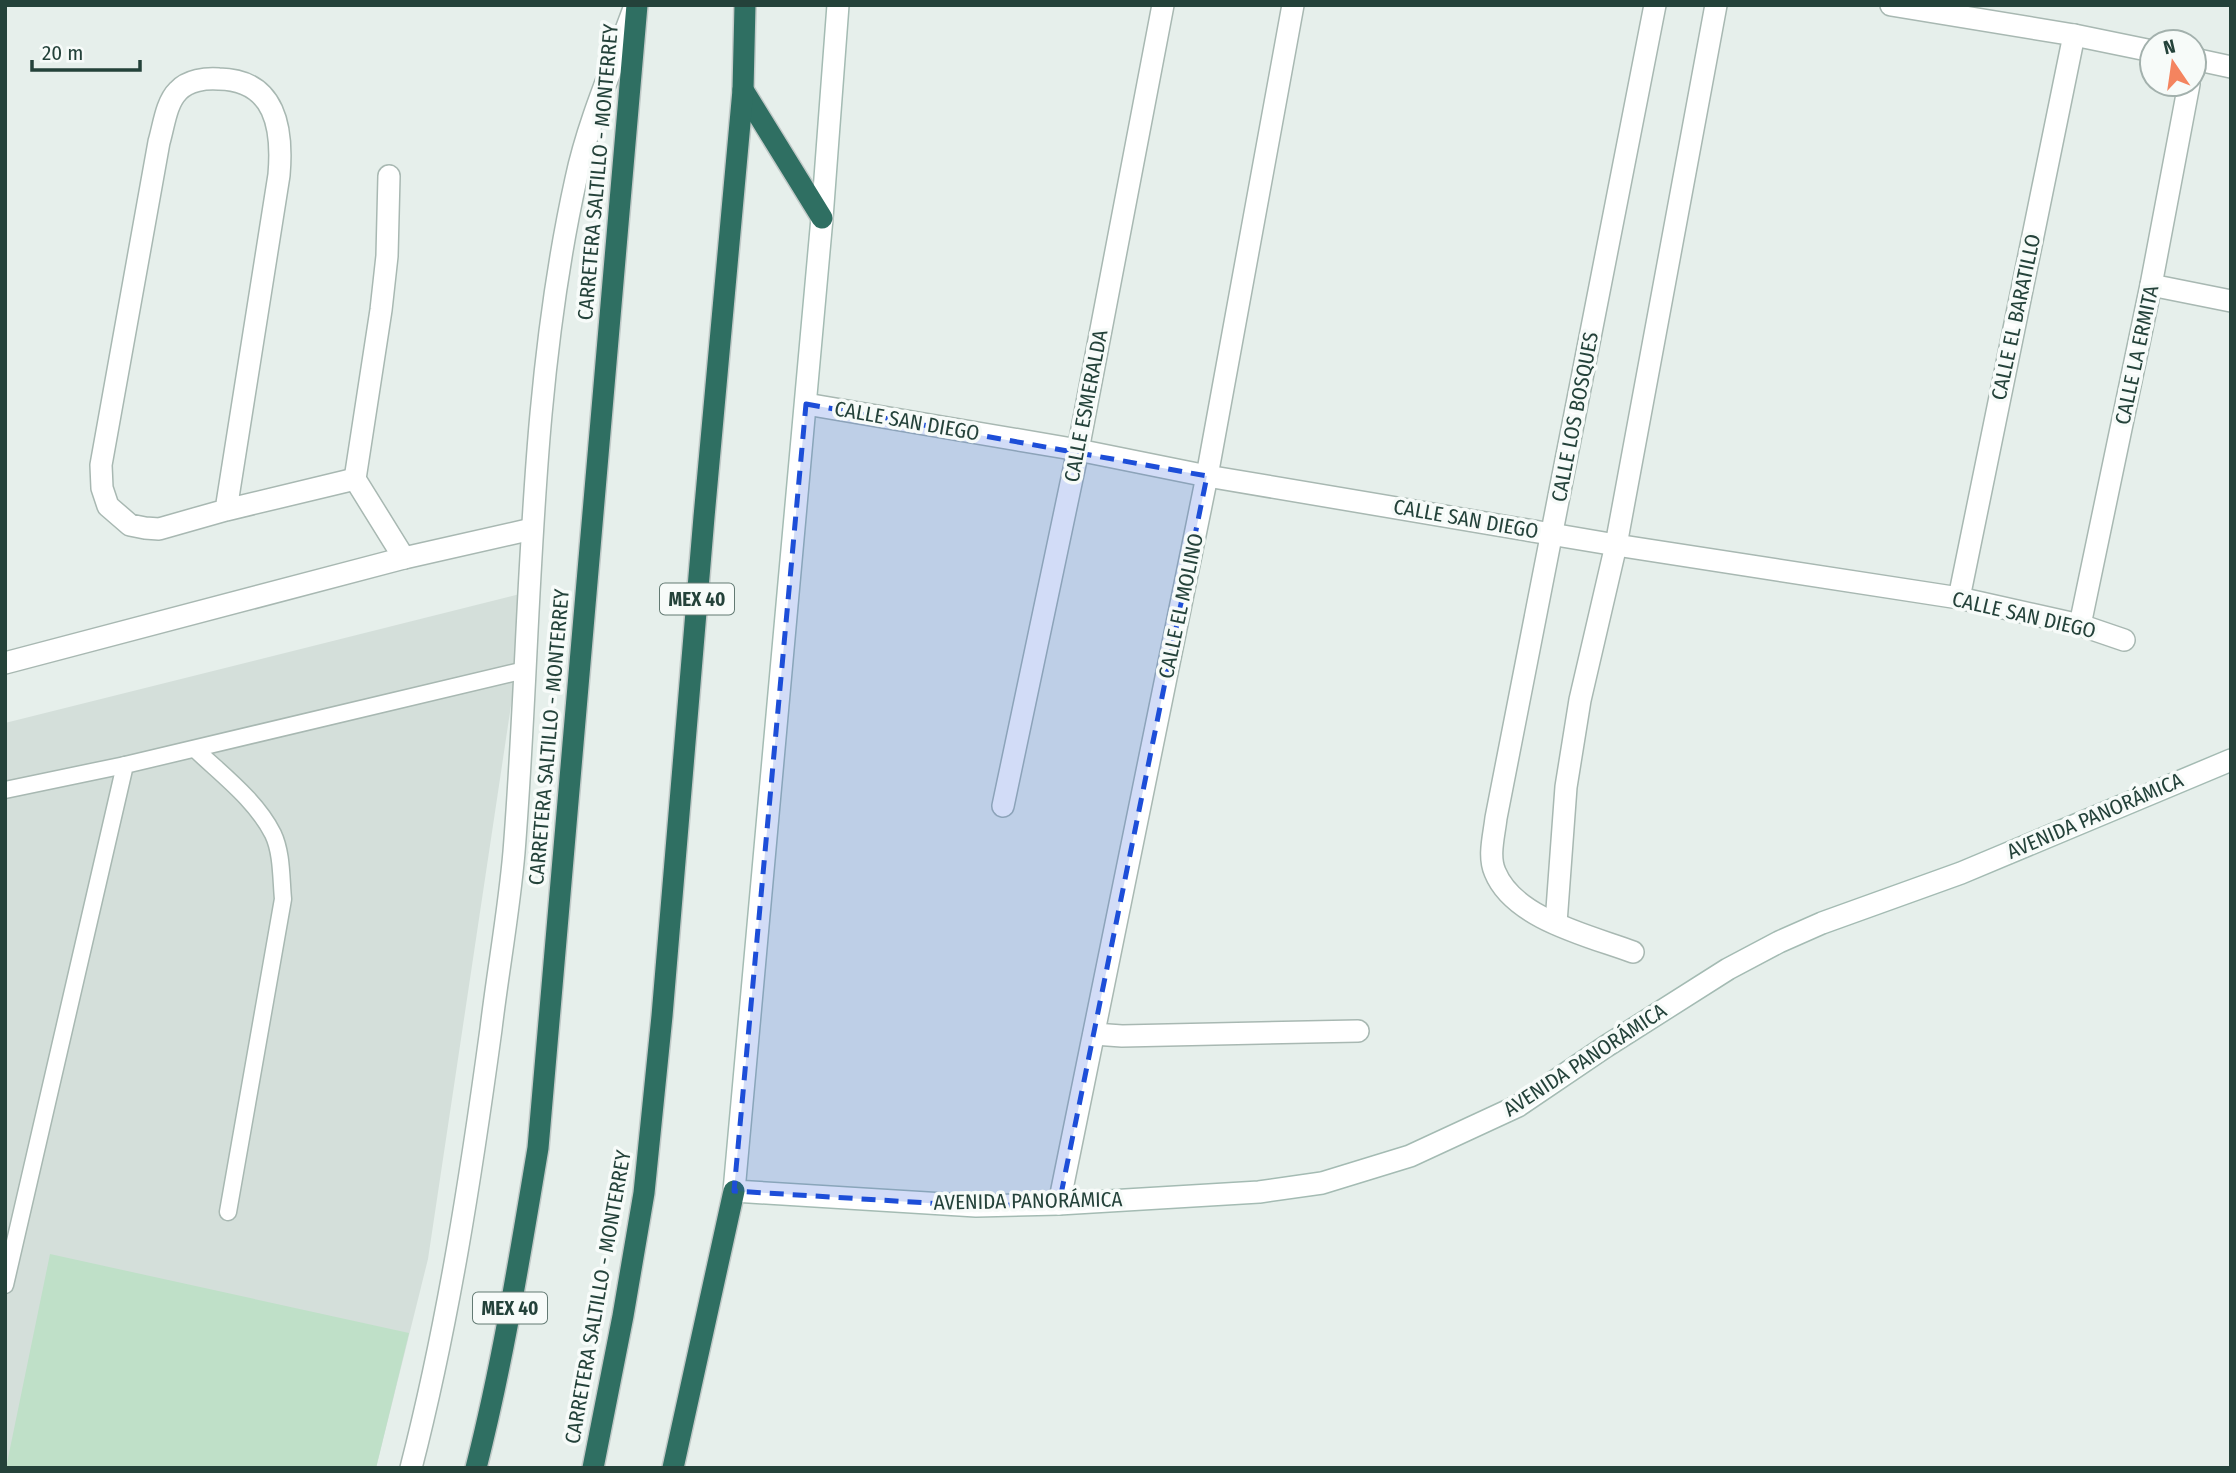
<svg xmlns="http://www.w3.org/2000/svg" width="2236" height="1473" font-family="'Fira Sans Condensed',sans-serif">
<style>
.built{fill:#d4dfda}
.green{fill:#bfe0c8}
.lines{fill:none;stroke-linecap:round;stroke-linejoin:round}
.lane-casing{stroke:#a8b8b2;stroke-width:19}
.street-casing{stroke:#a8b8b2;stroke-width:24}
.secondary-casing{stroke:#a4bbb3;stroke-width:24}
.highway-casing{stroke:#c2cac8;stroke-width:24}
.lane{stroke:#fff;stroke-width:16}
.street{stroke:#fff;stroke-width:21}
.secondary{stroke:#fff;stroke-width:21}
.highway{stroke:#2f6f62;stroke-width:21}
.marked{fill:#1d4ed8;fill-opacity:0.2;stroke:#1d4ed8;stroke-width:5;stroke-dasharray:14 9;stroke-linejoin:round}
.labels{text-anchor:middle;stroke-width:7;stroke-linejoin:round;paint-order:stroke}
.shield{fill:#f7fbf9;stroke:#637a73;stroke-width:2}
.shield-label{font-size:19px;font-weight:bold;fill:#24423a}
.street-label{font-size:21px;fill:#24423a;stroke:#f7fbf9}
</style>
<rect width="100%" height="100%" fill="#e6efeb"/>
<polygon class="built" points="528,592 428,1259 376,1468 5,1468 5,723"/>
<polygon class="green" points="50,1254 409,1333 376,1468 6,1468"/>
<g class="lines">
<defs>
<g id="lane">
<path d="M195 749C221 774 256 800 273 834 282 853 281 878 283 899L228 1212"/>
<polyline points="5,790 125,765"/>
<polyline points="5,1285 125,765 525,670"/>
</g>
<g id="street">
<polyline points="1891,5 2074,35 2152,51"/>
<polyline points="2194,59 2231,67"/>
<polyline points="389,176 387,256 381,310 355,479 404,558"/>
<polyline points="2151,285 2231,301"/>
<polyline points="806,404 1078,450 1207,476 1616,545 1959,598 2080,625 2124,640"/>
<path d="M226 510 279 175C283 129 276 80 219 79 206 78 188 80 178 91 166 103 164 125 159 142L101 465 102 488 108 506 130 525 145 528 159 529 226 510 355 479"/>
<polyline points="1959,598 2074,35"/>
<polyline points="2080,625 2151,285 2189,84"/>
<polyline points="5,663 404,558 532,529"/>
<polyline points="1003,806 1078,450 1163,5"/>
<polyline points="1556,923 1566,787 1580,700 1616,545 1716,5"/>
<path d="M1633 952C1590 936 1514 919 1495 872 1488 856 1494 836 1496 818L1655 5"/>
<polyline points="1094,1034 1122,1036 1358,1031"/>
<polyline points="1059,1204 1207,476 1293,5"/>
<path d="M411 1468C448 1324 471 1176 491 1029 498 970 509 911 514 852 532 628 527 400 576 179 588 122 613 66 633 11"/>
</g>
<polyline id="secondary" points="838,5 822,218 734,1191 976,1206 1059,1204 1259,1192 1322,1183 1410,1156 1518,1106 1605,1047 1728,969 1779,942 1822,923 1961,873 2231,760"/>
<g id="highway">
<polyline points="743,90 822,218"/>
<path d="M476 1468C503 1362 520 1255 538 1148L637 5"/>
<polyline points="593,1468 623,1316 644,1193 662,1016 704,517 743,90 745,5"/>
<polyline points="673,1468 734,1191"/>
</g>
</defs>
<use href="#lane" class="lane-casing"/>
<use href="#street" class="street-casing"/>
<use href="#secondary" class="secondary-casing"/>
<use href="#highway" class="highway-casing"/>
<use href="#lane" class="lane"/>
<use href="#street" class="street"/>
<use href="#secondary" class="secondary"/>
<use href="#highway" class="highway"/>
</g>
<path class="marked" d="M806 404 1207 476 1059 1204 976 1206 734 1191Z"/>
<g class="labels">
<g class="shield">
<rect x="660" y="583.5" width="74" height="31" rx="5"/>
<rect x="473" y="1292.5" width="74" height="31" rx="5"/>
</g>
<g class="shield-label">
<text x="697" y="606">MEX 40</text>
<text x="510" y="1315">MEX 40</text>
</g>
<g class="street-label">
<text transform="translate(598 172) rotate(-85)" y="7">CARRETERA SALTILLO - MONTERREY</text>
<text transform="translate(2016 317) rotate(-78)" y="7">CALLE EL BARATILLO</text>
<text transform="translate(2137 355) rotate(-78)" y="7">CALLE LA ERMITA</text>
<text transform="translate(1086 406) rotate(-79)" y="7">CALLE ESMERALDA</text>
<text transform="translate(1575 417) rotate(-79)" y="7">CALLE LOS BOSQUES</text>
<text transform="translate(907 421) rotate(10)" y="7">CALLE SAN DIEGO</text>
<text transform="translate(1466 519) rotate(10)" y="7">CALLE SAN DIEGO</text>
<text transform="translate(1181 606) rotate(-78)" y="7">CALLE EL MOLINO</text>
<text transform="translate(2024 615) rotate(13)" y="7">CALLE SAN DIEGO</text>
<text transform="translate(549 737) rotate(-85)" y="7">CARRETERA SALTILLO - MONTERREY</text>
<text transform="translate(2095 816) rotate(-23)" y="7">AVENIDA PANORÁMICA</text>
<text transform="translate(1585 1060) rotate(-33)" y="7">AVENIDA PANORÁMICA</text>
<text transform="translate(1028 1201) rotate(-1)" y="7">AVENIDA PANORÁMICA</text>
<text transform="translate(598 1297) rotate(-80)" y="7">CARRETERA SALTILLO - MONTERREY</text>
</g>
</g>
<rect width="2236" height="1473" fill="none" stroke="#24423a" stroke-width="14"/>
<g transform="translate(2173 63) rotate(347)"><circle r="33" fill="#f7fbf9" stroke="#a3b1ad" stroke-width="2"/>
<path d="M0-5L12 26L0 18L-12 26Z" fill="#f4845f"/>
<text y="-10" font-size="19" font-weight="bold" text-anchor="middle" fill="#24423a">N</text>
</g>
<path d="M32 60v10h108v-10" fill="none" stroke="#24423a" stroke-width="3.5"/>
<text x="42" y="60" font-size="21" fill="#24423a" stroke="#f7fbf9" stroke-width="5" paint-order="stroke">20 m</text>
</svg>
